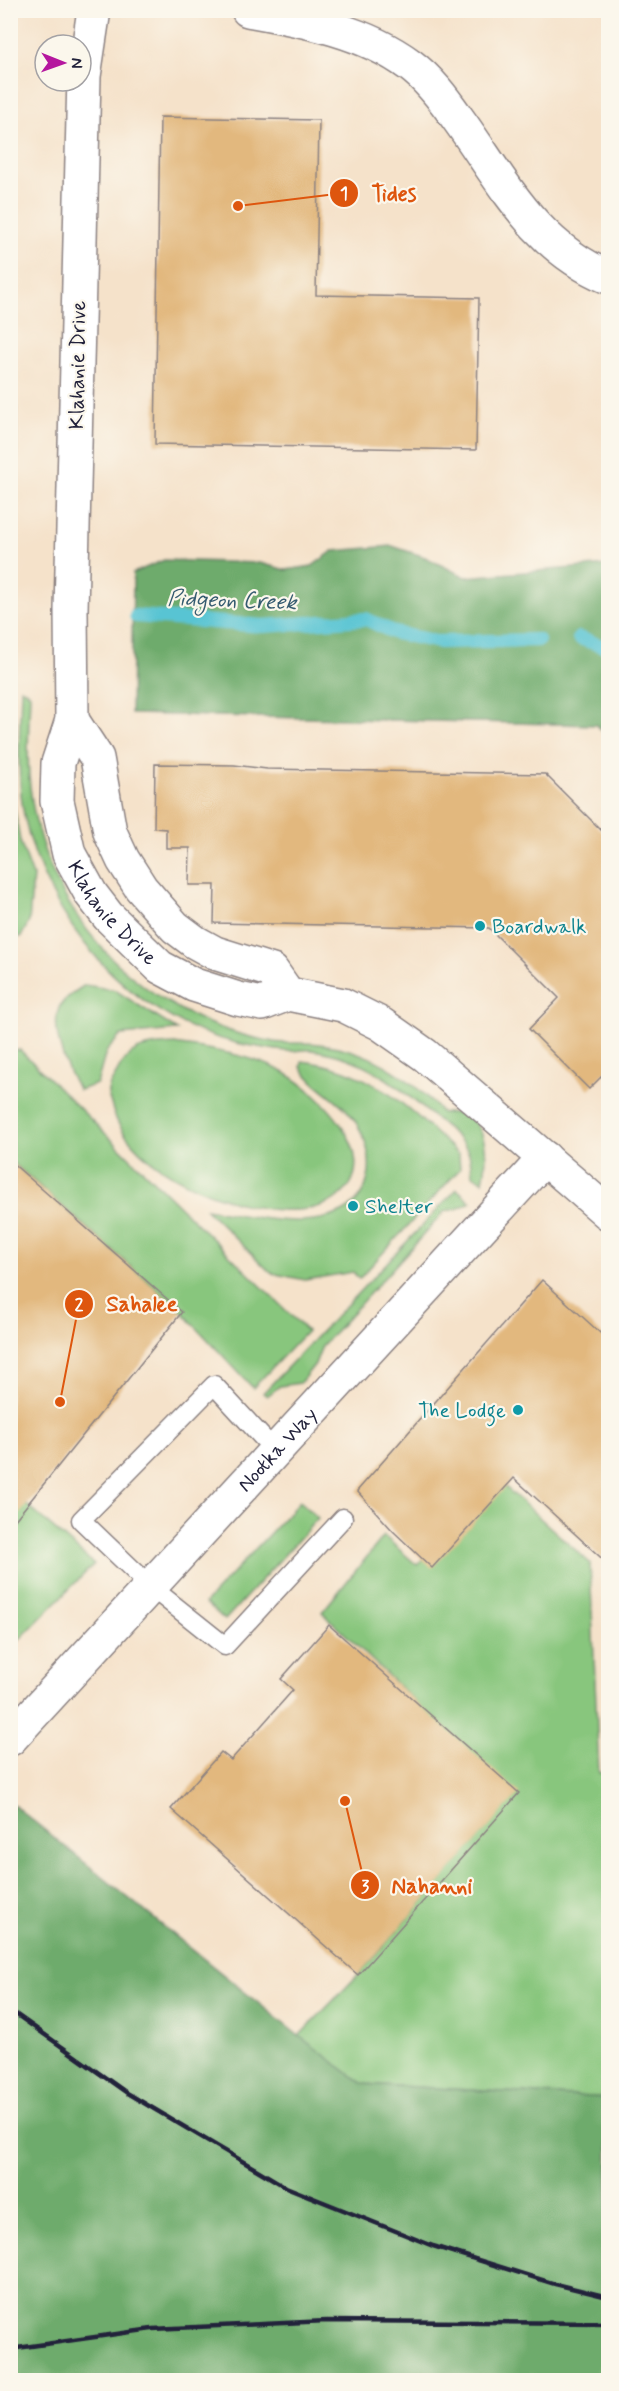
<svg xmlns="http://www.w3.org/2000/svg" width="619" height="2391" font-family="Mynerve,sans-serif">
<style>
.green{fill:#88c67d;stroke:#55745c;stroke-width:1.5}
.forest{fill:#6eab6c;stroke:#486654;stroke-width:1.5}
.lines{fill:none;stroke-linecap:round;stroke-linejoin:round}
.stream{stroke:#59c4d3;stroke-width:14}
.building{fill:#e2b87e}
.lane-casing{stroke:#8c8282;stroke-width:21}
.street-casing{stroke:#8c8282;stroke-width:36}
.lane{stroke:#fff;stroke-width:18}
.street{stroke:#fff;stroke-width:33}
.rail{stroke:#22223b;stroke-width:4.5}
.culture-dot{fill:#0f9aa8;stroke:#fbf7ec;stroke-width:2}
.labels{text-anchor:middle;stroke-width:4.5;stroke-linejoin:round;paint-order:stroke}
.street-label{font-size:21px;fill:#22223b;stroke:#fbf7ec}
.culture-label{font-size:21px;fill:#0d838f;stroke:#fbf7ec;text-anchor:start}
.water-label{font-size:22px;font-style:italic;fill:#355b70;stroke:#fbf7ec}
.leader{fill:none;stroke:#de560e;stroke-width:2}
.callout-dot{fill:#de560e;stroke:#fbf7ec;stroke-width:2}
.mark-label{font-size:18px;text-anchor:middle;font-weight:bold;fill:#fff}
.callout-label{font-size:22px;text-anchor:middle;font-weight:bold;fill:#de560e;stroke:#fbf7ec;stroke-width:4.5;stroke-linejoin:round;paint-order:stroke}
</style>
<rect width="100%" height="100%" fill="#fbf7ec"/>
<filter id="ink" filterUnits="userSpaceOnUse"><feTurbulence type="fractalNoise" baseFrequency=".0167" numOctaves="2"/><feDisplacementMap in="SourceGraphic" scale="12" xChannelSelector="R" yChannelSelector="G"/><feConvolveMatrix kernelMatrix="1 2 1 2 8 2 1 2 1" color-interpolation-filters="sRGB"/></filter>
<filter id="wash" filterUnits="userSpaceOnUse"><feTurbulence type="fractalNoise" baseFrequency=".008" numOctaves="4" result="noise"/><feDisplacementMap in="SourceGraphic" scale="24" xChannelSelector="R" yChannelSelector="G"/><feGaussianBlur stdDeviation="1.35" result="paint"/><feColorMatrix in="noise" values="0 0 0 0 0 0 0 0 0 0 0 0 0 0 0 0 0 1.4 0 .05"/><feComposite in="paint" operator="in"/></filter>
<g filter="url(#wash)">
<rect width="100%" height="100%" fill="#f5e2ca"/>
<g class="green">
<rect x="11" y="403" width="5" height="57"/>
<polygon points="10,500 15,500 13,646 11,646"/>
<path d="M21 688 30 694C29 727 26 761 31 794 48 922 147 1020 274 1042 288 1044 304 1042 319 1044 368 1049 410 1076 442 1113 448 1113 457 1112 462 1114 489 1124 488 1159 483 1182L472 1174C471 1167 471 1154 466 1148 458 1135 441 1124 430 1114 392 1081 364 1057 312 1050 303 1049 294 1052 285 1051 269 1049 252 1046 236 1043 129 1018 46 921 24 815 16 774 20 730 21 688Z"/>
<polygon points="10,781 20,841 33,876 29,922 21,937 11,936"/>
<path d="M85 985 115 990 177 1030 121 1035 106 1052 97 1084 79 1090C67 1072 49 1027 60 1006 65 998 77 990 85 985Z"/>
<path d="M175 1044C211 1050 253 1055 285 1073 320 1093 384 1156 342 1194 323 1211 294 1212 269 1209 213 1202 125 1164 111 1104 110 1100 107 1094 108 1091 108 1086 113 1079 116 1074 130 1045 146 1046 175 1044Z"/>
<polygon points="11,1050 20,1050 307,1331 253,1388 182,1312 11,1161"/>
<path d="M302 1061C373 1069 410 1109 459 1155L460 1169 359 1279 353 1272 305 1280 271 1273 206 1209C253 1216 353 1244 368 1178 373 1156 364 1132 350 1114 336 1096 313 1087 301 1067Z"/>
<polygon points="457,1189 471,1202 457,1209 445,1211 322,1346 315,1364 300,1383 280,1386 267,1396 263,1393"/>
<polygon points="501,1483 590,1563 599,1773 608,1773 608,2098 363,2084 299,2036 358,1975 514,1797 322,1612 384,1536 417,1565"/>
<polygon points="11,1491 94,1564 11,1648"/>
<polygon points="300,1501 318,1518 225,1620 205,1603"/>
</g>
<g class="forest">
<polygon points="392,546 425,557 465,577 608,565 608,737 596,725 131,714 133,573 164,560 260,563 286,570 312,566 333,551"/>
<polygon points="10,1802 299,2036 363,2084 608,2098 608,2380 11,2380"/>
</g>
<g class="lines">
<g class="stream">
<polyline points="136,616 263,626 366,619 395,633 439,642 538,640"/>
<polyline points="579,638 608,648"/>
</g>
</g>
<g id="blocks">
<g class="building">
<polygon points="160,117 319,120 316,295 479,298 476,450 155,444"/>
<polygon points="155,764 234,765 267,769 545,774 609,838 609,1069 589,1089 529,1029 559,998 489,928 214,923 215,885 189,885 190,848 166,848 166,829 154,828"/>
<polygon points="10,1161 182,1312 10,1526"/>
<polygon points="542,1280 609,1341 609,1565 514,1478 432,1568 393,1531 357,1491"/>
<polygon points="329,1625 519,1793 358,1975 171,1809 221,1752 231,1760 293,1690 281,1679"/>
</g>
</g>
</g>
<g filter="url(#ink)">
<use href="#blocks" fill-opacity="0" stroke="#8c8282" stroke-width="1.5"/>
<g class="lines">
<defs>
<polyline id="lane" points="275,1451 214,1385 81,1520 151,1587 225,1646 343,1518"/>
<g id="street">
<path id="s1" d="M94 10 84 76 71 610 72 720 58 763 57 801 69 854 91 894 108 916 160 967 194 985 238 999 262 1004 288 994 343 1005 381 1024 425 1055 608 1213"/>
<path d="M248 10C303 20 363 30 410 65 429 79 444 99 458 119 503 181 534 246 608 277"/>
<polyline points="72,720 97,758 110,832 123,860 141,888 175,927 195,942 215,953 272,971 288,994"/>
<path id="s2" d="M10 1739 545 1158"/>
</g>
</defs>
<use href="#lane" class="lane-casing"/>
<use href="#street" class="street-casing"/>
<use href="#lane" class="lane"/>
<use href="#street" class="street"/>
<g class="rail">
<polyline points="10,2010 127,2093 286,2187 433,2246 555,2284 608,2297"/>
<polyline points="10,2349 152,2329 327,2321 608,2323"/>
</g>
</g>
</g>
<g class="culture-dot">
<circle cx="480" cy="926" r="6"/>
<circle cx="353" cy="1206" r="6"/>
<circle cx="518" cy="1410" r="6"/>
</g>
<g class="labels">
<g class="street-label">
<text transform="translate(77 365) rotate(-89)" y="7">Klahanie Drive</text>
<text dy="7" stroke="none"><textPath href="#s1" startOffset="922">Klahanie Drive</textPath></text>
<text dy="7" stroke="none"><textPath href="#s2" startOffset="394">Nootka Way</textPath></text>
</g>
<g class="culture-label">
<text x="492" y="933">Boardwalk</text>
<text x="365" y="1213">Shelter</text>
<text x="506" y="1417" text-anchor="end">The Lodge</text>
</g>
<g class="water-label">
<text transform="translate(232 599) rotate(2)" y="8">Pidgeon Creek</text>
</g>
</g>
<path class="leader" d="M238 206L344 193M60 1402L79 1304M345 1801L365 1885"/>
<g class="callout-dot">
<circle cx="238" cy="206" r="6"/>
<circle cx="60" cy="1402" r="6"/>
<circle cx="345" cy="1801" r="6"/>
<circle cx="344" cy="193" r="15"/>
<circle cx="79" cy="1304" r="15"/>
<circle cx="365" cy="1885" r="15"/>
</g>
<g class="mark-label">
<text x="344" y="199">1</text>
<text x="79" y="1310">2</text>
<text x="365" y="1892">3</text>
</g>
<g class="callout-label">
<text x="394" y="201">Tides</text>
<text x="142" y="1311">Sahalee</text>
<text x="432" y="1893">Nahanni</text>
</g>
<rect width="619" height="2391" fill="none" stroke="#fbf7ec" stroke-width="36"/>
<g transform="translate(63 63) rotate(91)"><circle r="28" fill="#fbf7ec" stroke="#a4a2a5" stroke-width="1.5"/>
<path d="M0-4.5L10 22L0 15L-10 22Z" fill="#b5179e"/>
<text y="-9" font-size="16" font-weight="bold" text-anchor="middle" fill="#22223b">N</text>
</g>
</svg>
